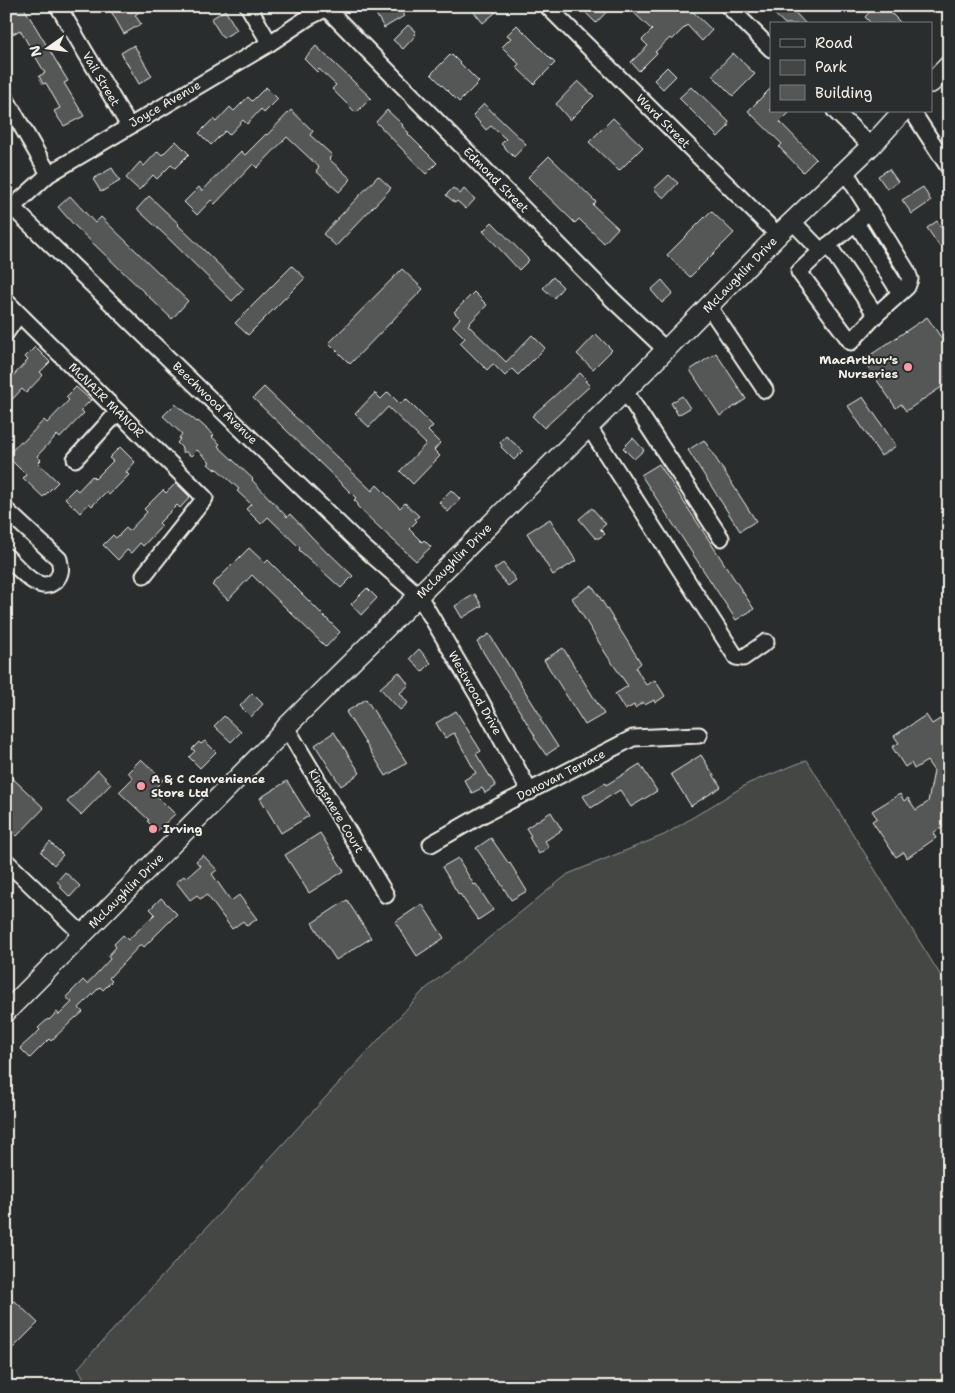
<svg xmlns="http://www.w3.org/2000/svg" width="955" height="1393" font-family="'Shantell Sans',sans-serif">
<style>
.green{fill:#444645;stroke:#9c9c96}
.building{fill:#555756;stroke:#f4f1e8}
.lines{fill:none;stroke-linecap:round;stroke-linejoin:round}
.minor-casing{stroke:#f4f1e8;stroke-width:19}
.major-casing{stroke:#f4f1e8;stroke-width:22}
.minor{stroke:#2a2d2e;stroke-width:15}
.major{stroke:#2a2d2e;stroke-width:19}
.poi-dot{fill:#ff9aa2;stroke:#2a2d2e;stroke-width:2}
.labels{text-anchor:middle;stroke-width:4;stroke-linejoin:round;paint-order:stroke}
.street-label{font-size:12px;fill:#f4f1e8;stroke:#2a2d2e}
.poi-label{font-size:12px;font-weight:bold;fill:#f4f1e8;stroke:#2a2d2e;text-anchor:start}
</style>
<rect width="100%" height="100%" fill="#2a2d2e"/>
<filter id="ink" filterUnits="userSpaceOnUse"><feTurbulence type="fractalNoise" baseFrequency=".02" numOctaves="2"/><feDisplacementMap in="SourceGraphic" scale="10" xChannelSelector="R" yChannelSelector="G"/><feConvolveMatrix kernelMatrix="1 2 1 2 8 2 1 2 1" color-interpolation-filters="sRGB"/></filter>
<g filter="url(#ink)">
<polygon class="green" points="807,760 949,989 949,1387 89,1387 78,1368 423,991 568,874 664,835 749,783"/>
<g class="building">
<polygon points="6,6 23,6 68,81 64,83 84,116 64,126 59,119 54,111 60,108 46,83 43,84 39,76 45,73 20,30 13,34 6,22"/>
<polygon points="108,6 148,6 135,15 141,24 124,34"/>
<polygon points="382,6 398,6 404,16 384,28 376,14 384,10"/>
<polygon points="469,6 492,6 496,12 483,23"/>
<polygon points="579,6 612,6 596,23"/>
<polygon points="627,6 687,6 712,30 702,41 687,25 672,40 670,38 655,52 657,53 639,71 631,62 648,46 642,40 652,30"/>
<polygon points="766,6 789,6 806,24 785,24"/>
<polygon points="875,6 884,6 902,24 872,24 865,17"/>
<polygon points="225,10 237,30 223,38 211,19"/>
<polygon points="408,25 416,32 414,34 415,36 403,49 393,40"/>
<polygon points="517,25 555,63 534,84 516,67 519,64 502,47 511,38 507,35"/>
<polygon points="134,45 152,76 139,84 121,53"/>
<polygon points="316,46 371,98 356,113 332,89 336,85 319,69 317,72 304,59"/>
<polygon points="733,53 755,74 733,96 712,75"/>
<polygon points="451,54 479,82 459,102 431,74"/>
<polygon points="667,67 676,76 663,89 654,80"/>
<polygon points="578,81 594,96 570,120 556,104"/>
<polygon points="266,87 278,99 264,113 261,109 247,124 243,120 229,135 225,131 211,145 199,133 213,119 216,122 230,107 234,111 248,97 252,101"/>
<polygon points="691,87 695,91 696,90 729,122 728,124 729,126 718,137 679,98"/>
<polygon points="771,88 771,111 791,111 780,122 816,159 803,172 779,147 782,144 748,111"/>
<polygon points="484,104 526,144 514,157 501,144 506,139 491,126 486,130 473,115"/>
<polygon points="291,110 313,131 310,135 332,155 329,159 351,179 339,192 316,171 319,167 287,137 257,168 253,164 215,204 211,200 197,215 184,202 199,187 202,191 241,151 245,155 266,134 267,135"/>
<polygon points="387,110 403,125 402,126 409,133 408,134 437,163 426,174 376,122"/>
<polygon points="613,118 643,147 619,171 589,142"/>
<polygon points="176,141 189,154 175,168 171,165 157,179 153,175 139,190 126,178 140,162 144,166 158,151 162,155"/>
<polygon points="549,156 596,202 593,205 618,228 604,243 579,219 575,223 528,177"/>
<polygon points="112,168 120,181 101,192 93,179"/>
<polygon points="889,169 898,182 887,189 878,176"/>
<polygon points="669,175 678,183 664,198 654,189"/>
<polygon points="378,176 391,188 336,246 323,234"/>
<polygon points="923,187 931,201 912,214 902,200"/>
<polygon points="453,188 460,194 464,189 475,199 466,209 457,201 455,203 446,195"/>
<polygon points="70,196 95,223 101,217 188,301 172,319 74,225 58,207"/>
<polygon points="149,196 179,224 178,225 244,289 232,301 166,236 137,209"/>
<polygon points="711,211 734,233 690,277 667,255"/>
<polygon points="937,221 949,240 940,247 927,228"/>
<polygon points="492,222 529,260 519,270 483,231"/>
<polygon points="292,266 305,278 248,335 235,323"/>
<polygon points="402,269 423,289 350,364 329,343"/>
<polygon points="553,277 563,287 554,298 543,288"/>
<polygon points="662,280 673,293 662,303 651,290"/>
<polygon points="474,292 487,305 468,325 506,362 532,335 545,348 518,375 512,369 505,376 493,364 487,370 460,343 465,338 453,326 460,318 454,312"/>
<polygon points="927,317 949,349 949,374 945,376 949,382 906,411 901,404 896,408 863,360"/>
<polygon points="596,334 612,350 593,369 577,354"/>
<polygon points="35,347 50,362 40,372 43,375 26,393 22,389 6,406 6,373 11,378 28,360 25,357"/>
<polygon points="716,353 746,399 720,416 690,370"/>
<polygon points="580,373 587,380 585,381 590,386 544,428 532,416"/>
<polygon points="76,387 91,400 81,410 84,413 60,438 57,435 37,456 41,460 38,463 58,482 43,497 23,478 26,475 7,456 21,441 23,442 44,420 47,423 69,400 66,397"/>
<polygon points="264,387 372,491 377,485 400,508 405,503 419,516 415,519 417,521 409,529 422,542 424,540 431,547 416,561 380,528 357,506 358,504 354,500 356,498 348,490 253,398"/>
<polygon points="388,392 400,404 406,399 433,426 428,431 440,443 434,450 440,456 413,484 400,471 426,444 388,407 369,427 355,414 375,393 381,399"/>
<polygon points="682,396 690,408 678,415 671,403"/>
<polygon points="863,397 896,446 881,456 848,406"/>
<polygon points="175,404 197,422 198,421 214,435 212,437 220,444 218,446 253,479 252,480 287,517 290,514 328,554 329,553 353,576 341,588 299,550 300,548 268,517 261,524 246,509 251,504 237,491 239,489 216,468 215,470 208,464 210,462 197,450 191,456 186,452 182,452 182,448 177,443 180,439 179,438 182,434 163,416"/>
<polygon points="506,436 523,451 514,460 501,447 502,445 500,443"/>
<polygon points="633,438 644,450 634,459 623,448"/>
<polygon points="704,440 756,521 740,531 688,450"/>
<polygon points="120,447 135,462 126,472 129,475 109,495 106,492 92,506 89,503 80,513 65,498 75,488 78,491 92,476 95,479 113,461 109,458"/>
<polygon points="659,464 754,609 736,620 641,475"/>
<polygon points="176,483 190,497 180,508 177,505 159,523 162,526 143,546 140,543 131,553 127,550 118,560 103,545 113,535 116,538 126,528 129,531 147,512 144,509 163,490 166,493"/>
<polygon points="451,490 460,499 448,512 439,502"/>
<polygon points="592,508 606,524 600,529 605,534 599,538 595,538 579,519"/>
<polygon points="550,519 576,561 553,575 527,533"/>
<polygon points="249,548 265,563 268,560 340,632 326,647 252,575 228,600 212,585"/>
<polygon points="503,563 516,580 508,586 494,569"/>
<polygon points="592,585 641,663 636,668 646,685 655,680 665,696 655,703 654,700 645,705 643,702 635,708 634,705 625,710 615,694 628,686 606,654 572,598"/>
<polygon points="367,588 377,598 361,615 351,604"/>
<polygon points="475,594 482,606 462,618 455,606"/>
<polygon points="489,634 542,718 540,719 558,747 546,755 534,737 535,736 477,642"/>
<polygon points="563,648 604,714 585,725 544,660"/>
<polygon points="419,649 431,663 422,672 410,658"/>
<polygon points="399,672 409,685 400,693 408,703 400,710 380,688"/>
<polygon points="252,693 263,704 251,717 240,706"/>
<polygon points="366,699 407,763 386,776 346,712"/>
<polygon points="456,711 481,751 476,754 496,786 485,793 482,788 472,793 464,780 476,773 454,733 445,738 436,723"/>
<polygon points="926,715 932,724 940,719 949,732 949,736 943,740 949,748 949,823 933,833 936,838 907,858 904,852 896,857 872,821 877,818 872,811 900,794 904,801 908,798 916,810 928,802 934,771 927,761 914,769 911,763 905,767 892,747 899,743 894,736"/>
<polygon points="224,716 241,732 231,742 214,726"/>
<polygon points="334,732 360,773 341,786 315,745"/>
<polygon points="205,741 216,752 200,768 189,757 195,751 192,749 199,742 201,744"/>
<polygon points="701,755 721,787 691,806 671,774"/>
<polygon points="141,759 163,780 152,791 175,814 157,831 147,821 149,820 119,792 133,778 128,772"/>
<polygon points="640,764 657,791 631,807 620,790 591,808 583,796 605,783 606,785"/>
<polygon points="98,770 111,784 81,815 67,802"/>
<polygon points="6,772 44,808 17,836 6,826"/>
<polygon points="287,781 309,816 281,833 260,798"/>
<polygon points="551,812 562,830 545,841 549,847 539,854 529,837 531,836 526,828"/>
<polygon points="320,833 344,871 309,893 285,855"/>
<polygon points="491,838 509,864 510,863 527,891 511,900 495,874 494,874 476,848"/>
<polygon points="50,842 63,855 54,865 41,852"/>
<polygon points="203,855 217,870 212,874 231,901 239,895 257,919 247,926 243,921 232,929 207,895 200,899 197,895 190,900 176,882 184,876 186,878 200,866 196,861"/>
<polygon points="458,858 474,885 476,884 493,910 478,920 460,894 459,895 442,867"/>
<polygon points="65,872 80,886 70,897 60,887 61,886 57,881"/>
<polygon points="161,898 177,914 144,947 141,944 109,978 112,981 103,990 100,987 79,1008 83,1012 76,1018 76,1017 51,1041 49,1039 30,1058 20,1048 40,1030 38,1028 48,1019 49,1020 57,1012 59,1015 72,1002 66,997 83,980 87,984 110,959 108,956 116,947 114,944 123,935 128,940 155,914 150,909"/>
<polygon points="347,900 371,938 336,960 312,923"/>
<polygon points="422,904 444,938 417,956 395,922"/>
<polygon points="6,1296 13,1302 15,1301 38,1323 13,1348 6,1342"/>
</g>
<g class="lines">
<defs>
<g id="minor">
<polyline points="58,6 129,126"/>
<polyline points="248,6 269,42"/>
<polyline points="547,6 778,235"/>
<polyline points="728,6 771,49"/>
<polyline points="327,9 612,299 666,350"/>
<polyline points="6,99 49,174"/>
<polyline points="835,111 871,146"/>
<polyline points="912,111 949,168"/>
<polyline points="845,171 907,271 910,279 907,287 876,315 851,342 799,272 821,251 870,211"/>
<polyline points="13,208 364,548 419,596 478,696 530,792"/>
<polyline points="6,213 49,174 267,45 309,17 331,6"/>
<polyline points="793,222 821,251"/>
<polyline points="856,223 900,293"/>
<polyline points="828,245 876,315"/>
<polyline points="6,301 205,498 144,575"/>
<polyline points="709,307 765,390"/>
<polyline points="6,333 19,314"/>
<polyline points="625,391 721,538"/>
<polyline points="589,427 736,657 743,658 766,642"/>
<polyline points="75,459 118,412"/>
<path d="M6 510 59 559C61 567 62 573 56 580 39 597 18 567 6 556"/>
<polyline points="286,727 386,895"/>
<polyline points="431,844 482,815 633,738 699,735"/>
<polyline points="6,861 83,935"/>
</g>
<g id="major">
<polyline points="931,83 949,65"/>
<polyline points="6,1012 279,736 286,727 646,370 778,235 871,146 903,111"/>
</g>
</defs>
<use href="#minor" class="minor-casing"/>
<use href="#major" class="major-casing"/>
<use href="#minor" class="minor"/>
<use href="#major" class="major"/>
</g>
</g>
<g class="poi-dot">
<circle cx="908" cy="367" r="5"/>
<circle cx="141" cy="786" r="5"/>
<circle cx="153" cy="829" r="5"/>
</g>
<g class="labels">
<g class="street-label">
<text transform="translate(101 79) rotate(59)" y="4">Vail Street</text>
<text transform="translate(165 104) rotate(-30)" y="4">Joyce Avenue</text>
<text transform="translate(663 121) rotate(45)" y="4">Ward Street</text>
<text transform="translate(496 180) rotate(45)" y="4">Edmond Street</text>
<text transform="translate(740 275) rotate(-46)" y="4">McLaughlin Drive</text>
<text transform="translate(106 400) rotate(45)" y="4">McNAIR MANOR</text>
<text transform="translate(215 403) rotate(44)" y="4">Beechwood Avenue</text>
<text transform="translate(454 561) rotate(-45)" y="4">McLaughlin Drive</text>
<text transform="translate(475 693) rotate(60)" y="4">Westwood Drive</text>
<text transform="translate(561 775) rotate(-27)" y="4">Donovan Terrace</text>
<text transform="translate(336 811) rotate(59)" y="4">Kingsmere Court</text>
<text transform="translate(126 891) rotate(-45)" y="4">McLaughlin Drive</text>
</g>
<g class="poi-label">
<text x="898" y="364" text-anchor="end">MacArthur's<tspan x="898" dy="14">Nurseries</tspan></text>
<text x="151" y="783">A &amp; C Convenience<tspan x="151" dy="14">Store Ltd</tspan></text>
<text x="163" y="833">Irving</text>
</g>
</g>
<rect width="955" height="1393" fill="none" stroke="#2a2d2e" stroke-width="25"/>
<rect x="12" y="12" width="930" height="1368" fill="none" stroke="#f4f1e8" stroke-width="2" filter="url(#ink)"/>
<rect x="770" y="22" width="162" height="90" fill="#2a2d2e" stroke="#7b7b78"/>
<rect x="780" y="39" width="25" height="8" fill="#2a2d2e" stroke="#7b7b78"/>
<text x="815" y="48" font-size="15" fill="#f4f1e8">Road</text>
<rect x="780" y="60" width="25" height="15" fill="#444645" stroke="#7b7b78"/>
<text x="815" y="72" font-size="15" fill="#f4f1e8">Park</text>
<rect x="780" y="85" width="25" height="15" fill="#555756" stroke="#7b7b78"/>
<text x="815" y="98" font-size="15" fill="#f4f1e8">Building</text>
<g transform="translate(48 48) rotate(256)" stroke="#2a2d2e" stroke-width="4" paint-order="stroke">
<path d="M0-4L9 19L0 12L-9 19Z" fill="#f4f1e8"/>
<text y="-8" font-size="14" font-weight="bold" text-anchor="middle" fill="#f4f1e8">N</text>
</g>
</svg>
